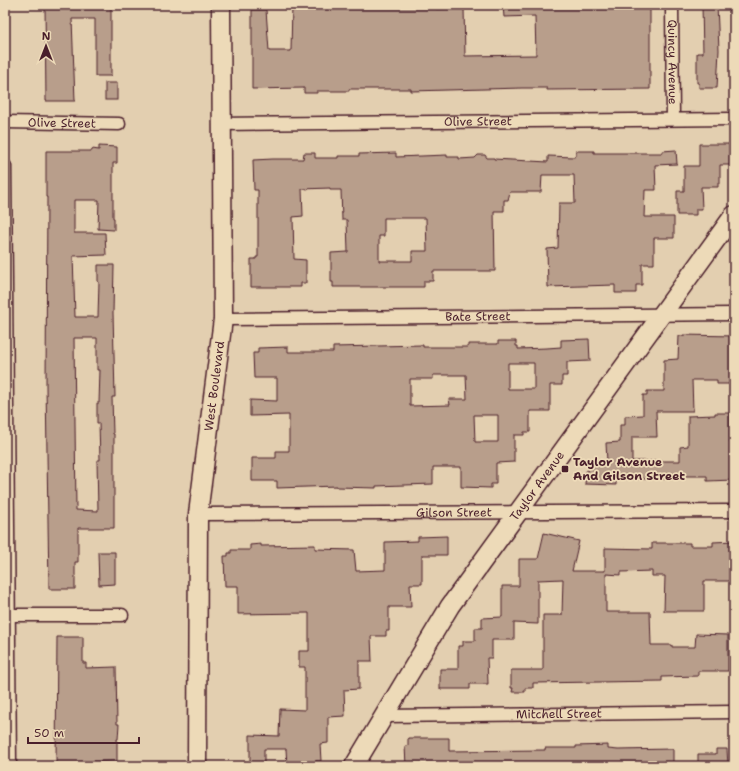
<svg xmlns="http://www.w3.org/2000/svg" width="739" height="771" font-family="'Shantell Sans',sans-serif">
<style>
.building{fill:#b89e8b;stroke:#4a1f2b;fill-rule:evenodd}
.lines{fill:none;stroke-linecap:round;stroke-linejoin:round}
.street-casing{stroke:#4a1f2b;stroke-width:15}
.secondary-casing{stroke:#4a1f2b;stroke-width:21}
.street{stroke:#eddab8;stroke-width:12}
.secondary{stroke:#eddab8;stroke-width:18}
.poi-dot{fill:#4a1f2b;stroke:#eddab8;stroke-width:1.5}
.labels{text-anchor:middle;stroke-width:3.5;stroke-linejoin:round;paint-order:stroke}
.street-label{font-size:12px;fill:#4a1f2b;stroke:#eddab8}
.poi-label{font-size:12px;font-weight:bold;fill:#4a1f2b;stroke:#eddab8;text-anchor:start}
</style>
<rect width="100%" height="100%" fill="#e3cfb0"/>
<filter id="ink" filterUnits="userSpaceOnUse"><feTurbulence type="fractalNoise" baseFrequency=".025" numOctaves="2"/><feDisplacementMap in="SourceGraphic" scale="8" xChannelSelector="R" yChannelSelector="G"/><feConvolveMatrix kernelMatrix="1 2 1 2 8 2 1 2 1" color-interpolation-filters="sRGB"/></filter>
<g filter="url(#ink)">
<g class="building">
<polygon points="45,5 111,5 111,76 95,76 95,19 72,19 75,101 46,101"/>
<polygon points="292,5 436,5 436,9 464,8 465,56 536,55 535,16 504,17 503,5 650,5 650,89 547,90 547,88 522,88 411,91 411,89 349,89 349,91 317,91 317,93 304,93 304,88 252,89 252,10 266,10 269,51 291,51"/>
<polygon points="702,5 717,5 719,50 717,88 699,88 699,83 697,83 697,53 703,53"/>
<rect x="105" y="83" width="12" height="17"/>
<polygon points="699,144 734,144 734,158 731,158 731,165 720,165 720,183 718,183 718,187 701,187 702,209 696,209 696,215 677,215 677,191 684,191 684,166 699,166"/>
<path d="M99 146 117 147V163H113V218H114V230L98 229 99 200H74V233H105L106 255 73 256 75 317H98L99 282H98V265H114L113 313 115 397H112L113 434H114V528H78V562H75V589H49L46 385 47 197H46V151H92V149L99 150ZM74 338H97V370H100L99 403H97V423H99L100 460H97L98 511 76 510Z"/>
<path d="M676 150 677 164 655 165 656 190H645L644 217H674V238H654V264H642V285H636V293H615V285L548 287 547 249 558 248 559 203H575L574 175H542L541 192H510L508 200H504V211H494L495 271H433V281H424V287H333V282H331V253L348 252 347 220H342L341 190H330V188L302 189 303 216 293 217 294 259 306 260V283H301V287H251V259H256V257H258V190H254L253 160 273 159H303L304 153H315V158H338V156H359V154L396 153V157L447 155V157H459V159L475 158 478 155H485L487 158H494V159L548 162V156L574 157 576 156V151H594V153H662V151ZM384 218H426L427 251H412V261H379V236H384Z"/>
<polygon points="683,335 734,336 733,384 717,384 717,380 692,380 693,411 656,411 657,437 632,437 632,461 680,461 680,447 688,446 688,416 715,415 715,413 730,413 730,443 734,443 734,480 707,481 707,476 675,476 676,479 616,479 616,485 585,484 586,471 588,471 588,466 591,466 591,462 607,462 606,443 620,442 620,425 625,425 625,416 643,415 643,395 647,395 647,391 664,391 664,360 678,359 679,336 683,336"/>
<path d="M589 339 590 361 567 362V376H562V385H550V411H530V432H524V435H514V462L496 463V484H491V488L461 487V467H433V484L376 486V488L337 487V486L277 488V481H252V458H276V451H289V415L250 416V400L277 401V378H254L253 353H258V348L288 347V352H333V347L423 345V347H468V344H498V341H516V346H518V349L547 348 561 347V340ZM508 363H534V389H508ZM433 375H466L467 399H449L450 405 410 406V379H433ZM474 415H498V442H475Z"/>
<polygon points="544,533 579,541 572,571 605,571 605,548 652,549 652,543 690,543 690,546 713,546 713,542 734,541 734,554 732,554 733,581 704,581 704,611 664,611 665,576 652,576 652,571 621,572 621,575 606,574 606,612 650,612 651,645 672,645 672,647 695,647 696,634 728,635 728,671 698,671 698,676 662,677 662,681 533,683 533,688 525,688 525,692 512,692 513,688 511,688 511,670 543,670 543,615 562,615 563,579 538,580 538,624 514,623 514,640 492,640 492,658 487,658 488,684 470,684 470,689 440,689 440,669 458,669 458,646 463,646 463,641 475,641 475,628 482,628 482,618 502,617 502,586 519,586 519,559 538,559"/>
<polygon points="447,536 447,555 422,555 422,584 410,584 411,607 389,607 389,631 386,631 386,636 371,636 372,661 359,661 359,689 344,690 345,716 328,717 328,743 320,744 321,761 316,761 316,766 287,766 286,749 264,749 264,766 250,766 250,735 279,736 280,709 305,710 305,667 299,667 299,651 309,651 309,613 238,614 238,586 225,586 224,556 228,556 228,553 231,553 231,550 250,550 250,545 261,544 261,546 315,545 315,549 354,550 356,571 385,570 385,542 418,541 418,537"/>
<polygon points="98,552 115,552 115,584 99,585"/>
<polygon points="57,637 83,637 83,663 86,663 86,668 116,667 117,724 119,724 118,739 117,739 117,761 84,762 84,764 56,764"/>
<polygon points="408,738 449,738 449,751 545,750 545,748 576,748 576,746 608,745 608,749 618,750 673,749 673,766 406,766 405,746 408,746"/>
<polygon points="716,749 727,749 728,766 698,766 698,754 716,754"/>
</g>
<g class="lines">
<defs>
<g id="street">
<path id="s1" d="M672 5 673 119"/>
<path id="s2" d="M5 122 119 124"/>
<path id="s3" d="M222 124 734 119"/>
<polyline points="5,166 10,766"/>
<path id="s4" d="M223 319 734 314"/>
<path id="s5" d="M198 514 734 511"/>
<polyline points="5,615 122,615"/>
<path id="s6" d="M384 716 734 712"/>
</g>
<g id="secondary">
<path id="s7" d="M197 766 198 514 223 319 221 5"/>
<path id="s8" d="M354 766 450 606 734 215"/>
</g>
</defs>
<use href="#street" class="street-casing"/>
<use href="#secondary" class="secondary-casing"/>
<use href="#street" class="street"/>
<use href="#secondary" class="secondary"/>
</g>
</g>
<rect class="poi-dot" x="561" y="465" width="8" height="8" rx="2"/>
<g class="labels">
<g class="street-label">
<text dy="4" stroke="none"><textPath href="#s1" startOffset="57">Quincy Avenue</textPath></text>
<text dy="4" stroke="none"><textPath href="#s3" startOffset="256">Olive Street</textPath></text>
<text dy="4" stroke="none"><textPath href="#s2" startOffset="57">Olive Street</textPath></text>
<text dy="4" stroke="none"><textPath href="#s4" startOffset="255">Bate Street</textPath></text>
<text dy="4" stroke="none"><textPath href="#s7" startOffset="381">West Boulevard</textPath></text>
<text dy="4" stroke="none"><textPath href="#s8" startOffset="335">Taylor Avenue</textPath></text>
<text dy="4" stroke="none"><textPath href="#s5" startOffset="256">Gilson Street</textPath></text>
<text dy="4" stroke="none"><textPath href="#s6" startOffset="175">Mitchell Street</textPath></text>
</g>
<g class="poi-label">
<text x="573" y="466">Taylor Avenue<tspan x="573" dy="14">And Gilson Street</tspan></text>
</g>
</g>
<rect width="739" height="771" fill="none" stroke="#eddab8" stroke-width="20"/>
<rect x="10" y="10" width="719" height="751" fill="none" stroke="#4a1f2b" stroke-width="1.5" filter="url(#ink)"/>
<g transform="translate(46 46)" stroke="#eddab8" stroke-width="3" paint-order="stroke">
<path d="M0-3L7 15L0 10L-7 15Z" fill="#4a1f2b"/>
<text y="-6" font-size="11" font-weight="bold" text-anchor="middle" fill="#4a1f2b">N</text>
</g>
<path d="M28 737v6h111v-6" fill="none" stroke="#4a1f2b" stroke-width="2"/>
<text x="34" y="737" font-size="12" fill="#4a1f2b" stroke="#eddab8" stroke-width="3" paint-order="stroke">50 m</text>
</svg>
